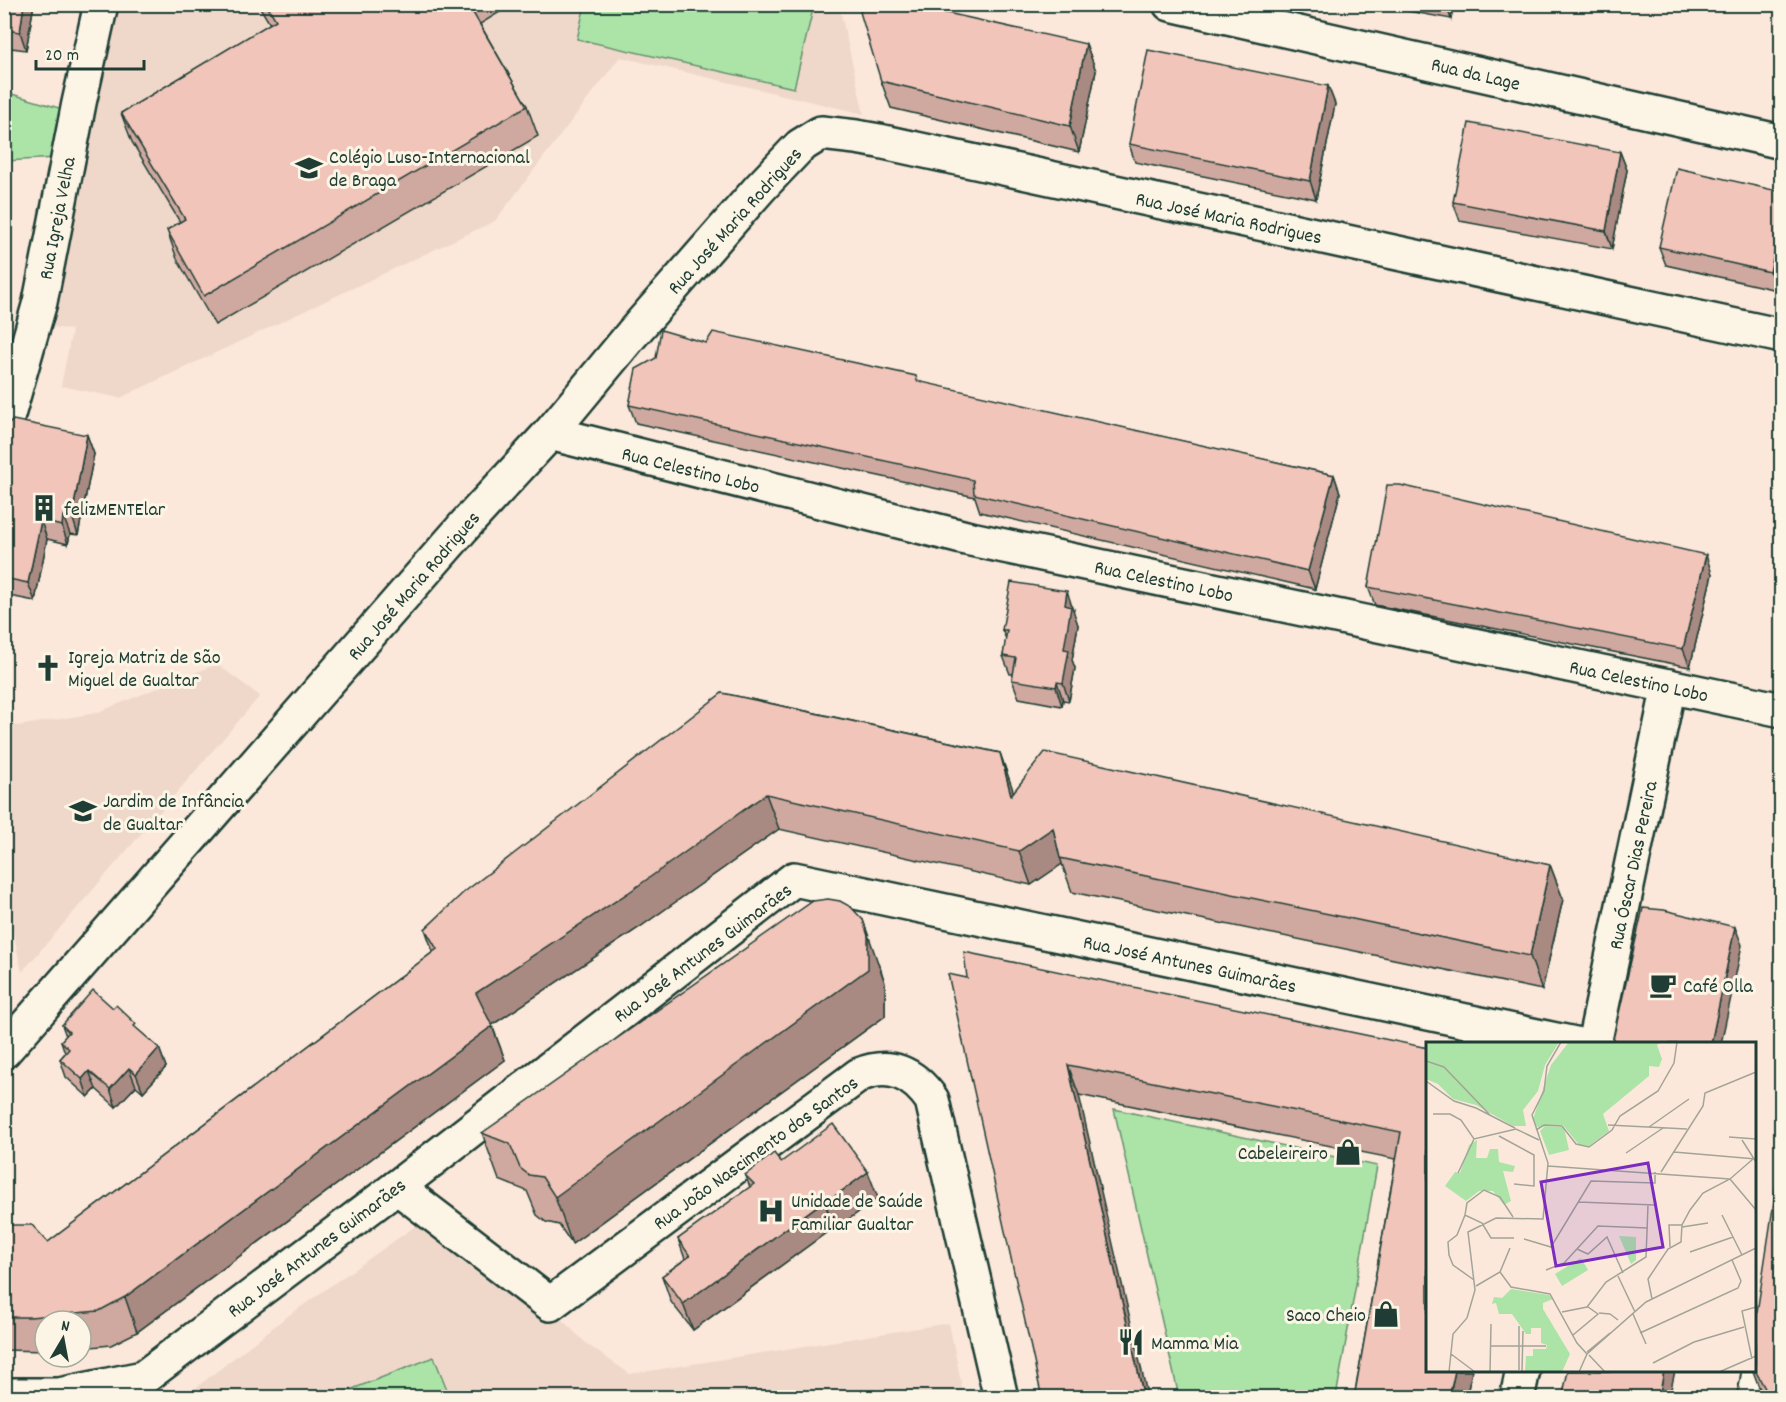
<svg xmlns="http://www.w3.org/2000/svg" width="1786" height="1402" font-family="Dekko,sans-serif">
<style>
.built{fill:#efd8ca}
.green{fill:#ace4a8;stroke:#66906e;stroke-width:1.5}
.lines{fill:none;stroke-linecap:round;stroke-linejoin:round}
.service-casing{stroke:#1f3d34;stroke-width:22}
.minor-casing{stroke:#1f3d34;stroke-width:38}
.tertiary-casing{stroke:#1f3d34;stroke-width:38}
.service{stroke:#fcf5e5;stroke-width:18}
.minor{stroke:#fcf5e5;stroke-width:33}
.tertiary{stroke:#fcf5e5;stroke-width:33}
.wall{fill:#cfa9a0;stroke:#1f3d34;stroke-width:1.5}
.shaded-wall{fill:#a98a82;stroke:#1f3d34;stroke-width:1.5}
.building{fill:#f1c5ba;stroke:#1f3d34;stroke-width:1.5}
.labels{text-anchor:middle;stroke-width:6;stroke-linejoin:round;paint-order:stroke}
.street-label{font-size:20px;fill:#1f3d34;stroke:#fcf5e5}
.poi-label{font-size:20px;fill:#1f3d34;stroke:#fcf5e5;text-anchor:start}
.inset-road{fill:none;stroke:#a3a498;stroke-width:1.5}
.view{fill:#7b2cbf;fill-opacity:0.15;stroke:#7b2cbf;stroke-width:3}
.inset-edge{fill:none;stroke:#1f3d34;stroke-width:3}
</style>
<rect width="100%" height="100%" fill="#fbe8da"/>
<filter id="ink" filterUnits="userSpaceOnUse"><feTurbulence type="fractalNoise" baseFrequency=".0167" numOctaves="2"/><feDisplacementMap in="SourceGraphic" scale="12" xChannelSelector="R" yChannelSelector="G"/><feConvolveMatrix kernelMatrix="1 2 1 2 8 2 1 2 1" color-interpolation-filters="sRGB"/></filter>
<g filter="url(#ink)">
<g class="built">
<polygon points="117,5 839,5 864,114 620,57 495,221 120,398 61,386 72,330 46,326"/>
<polygon points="217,664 260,696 22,972 5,896 5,724 18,726 96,713"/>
<polygon points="424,1220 560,1318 588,1345 630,1374 949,1323 964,1397 176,1398 193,1390 285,1318"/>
</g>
<g class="green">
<polygon points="585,5 585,4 814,5 794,88 577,39"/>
<polygon points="5,92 66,110 57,158 5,161"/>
<polygon points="1114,1109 1377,1166 1336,1397 1179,1397"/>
<polygon points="434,1357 450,1397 332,1397"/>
</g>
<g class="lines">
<defs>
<polyline id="service" points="1747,1398 1751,1374"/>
<g id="minor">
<polyline points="550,433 966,538 1782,710"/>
<polyline points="1594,1044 1669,686"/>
<polyline points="4,1051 466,524 550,433 632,334 760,188 800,146 821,133 856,137 879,141 1782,336"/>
<path d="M397 1187 550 1304 859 1075C890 1062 913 1073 932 1100L1001 1398"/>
<polyline points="4,1395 59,1395 143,1378 397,1187 794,879 1575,1044"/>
<polyline points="1517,1398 1523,1370"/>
</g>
<g id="tertiary">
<polyline points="1170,4 1782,142"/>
<polyline points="4,429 40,302 79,103 101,4"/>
</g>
</defs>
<use href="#service" class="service-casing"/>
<use href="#minor" class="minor-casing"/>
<use href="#tertiary" class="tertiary-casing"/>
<use href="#service" class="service"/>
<use href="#minor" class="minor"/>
<use href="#tertiary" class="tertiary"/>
</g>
<g class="wall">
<polygon points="4,4 34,4 26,50 4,47"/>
<polygon points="258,4 513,4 480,24 527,106 538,136 215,325 177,259 167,230 180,222 132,142 121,113 270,24"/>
<polygon points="1406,4 1454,4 1451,19 1408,11"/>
<polygon points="1086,44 1096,71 1079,152 891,108 881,81"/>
<polygon points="1328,86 1335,104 1316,199 1135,162 1129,144"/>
<polygon points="1620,152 1627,170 1612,249 1460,221 1453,202"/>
<polygon points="1782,192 1782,268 1777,290 1666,265 1659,247"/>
<polygon points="706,343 918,382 1334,475 1340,493 1315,589 980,512 975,497 636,423 629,405"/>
<polygon points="87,435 94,454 78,535 70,534 68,544 47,539 35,601 4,595 4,436"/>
<polygon points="1712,574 1690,667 1375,605 1368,587"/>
<polygon points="1074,609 1073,612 1078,625 1072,660 1075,668 1069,701 1063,700 1062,706 1019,698 1012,680 1013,674 1010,674 1003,656 1006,639 1002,630"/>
<polygon points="722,693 1000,753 1013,792 1550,865 1563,899 1542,990 1072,892 1062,864 1031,885 779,829 640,927 492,1025 505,1060 137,1332 111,1345 81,1348 81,1321 45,1321 45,1351 4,1350 4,1225 48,1242 433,952 425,929"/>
<polygon points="880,967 885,983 885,1016 572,1244 559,1225 546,1222 537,1215 527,1191 499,1180 482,1133"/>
<polygon points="967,978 1428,1048 1428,1371 1472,1371 1466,1398 1354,1398 1396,1159 1079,1095"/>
<polygon points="62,1025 138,1030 159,1048 166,1067 143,1092 136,1086 116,1107 96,1089 88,1097 66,1077 60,1059 65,1053 61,1041 66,1036"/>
<polygon points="781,1162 878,1198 835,1229 834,1227 693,1330 671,1302 662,1276 685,1259 678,1239 750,1187 745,1175"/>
<polygon points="1753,1371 1755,1371 1782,1398 1763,1398"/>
</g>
<g class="shaded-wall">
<polygon points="24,4 34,4 26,50 20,32"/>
<polygon points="1446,4 1454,4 1451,19"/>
<polygon points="1086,44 1096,71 1079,152 1070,126"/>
<polygon points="1328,86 1335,104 1316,199 1310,181"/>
<polygon points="1620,152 1627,170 1612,249 1606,231"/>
<polygon points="1782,220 1782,268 1777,290 1770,272"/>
<polygon points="87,435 94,454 78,535 72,516"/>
<polygon points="1334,475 1340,493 1315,589 1308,571"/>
<polygon points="63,516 70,534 68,544 62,526"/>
<polygon points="41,521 47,539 35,601 28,583"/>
<polygon points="1706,555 1712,574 1690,667 1683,649"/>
<polygon points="1067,591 1078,625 1072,660 1075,668 1069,701 1063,683 1065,605"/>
<polygon points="1057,682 1063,700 1062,706 1056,687"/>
<polygon points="1000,753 1012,787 1023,830 1011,795"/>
<polygon points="766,794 779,829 640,927 489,1027 476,993"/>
<polygon points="1053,828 1062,864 1031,885 1019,851"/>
<polygon points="1550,865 1563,899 1542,990 1530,956"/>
<polygon points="863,920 885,983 885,1016 572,1244 555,1197"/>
<polygon points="1735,927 1742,945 1721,1044 1711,1044"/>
<polygon points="492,1026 505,1060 137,1332 125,1297"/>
<polygon points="159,1048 166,1067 143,1092 136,1074"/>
<polygon points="1068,1065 1079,1095 1148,1398 1144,1398"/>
<polygon points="129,1068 136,1086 116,1107 110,1089"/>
<polygon points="89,1071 96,1089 88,1097 82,1079"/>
<polygon points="868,1172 878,1198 835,1229 825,1203"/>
<polygon points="824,1201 834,1227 693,1330 683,1304"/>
<polygon points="1455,1371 1472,1371 1466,1398 1449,1398"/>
<polygon points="1664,1371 1675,1371 1669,1398 1659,1398"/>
</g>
<g class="building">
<polygon points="4,4 24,4 20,32 4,30"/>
<polygon points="266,4 468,4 527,106 204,296 167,230 185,219 121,113 276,20"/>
<polygon points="866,4 907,4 1086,44 1070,126 881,81 860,12"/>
<polygon points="1148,50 1328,86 1310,181 1129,144"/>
<polygon points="1469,123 1620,152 1606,231 1453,202"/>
<polygon points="1677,168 1782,192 1782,220 1770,272 1659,247"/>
<polygon points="661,330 706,343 713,332 916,376 917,381 1334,475 1308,571 974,494 973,480 629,405 636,369 656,358"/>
<polygon points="13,420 87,435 72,516 63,516 62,526 41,521 28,583 4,578 4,436 7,426"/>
<polygon points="1387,485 1400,485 1706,555 1683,649 1368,587"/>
<polygon points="1011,582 1067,591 1065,605 1071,607 1064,649 1069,650 1063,683 1057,682 1056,687 1012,680 1016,658 1003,656 1007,630 1002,630"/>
<polygon points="722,693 1000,753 1011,795 1045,752 1550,865 1530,956 1060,858 1053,828 1019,851 766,794 628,893 476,993 492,1026 125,1297 99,1311 30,1317 4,1317 4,1225 32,1225 48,1242 437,949 425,929 463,893"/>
<polygon points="828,899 840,901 851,907 863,920 868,936 868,969 555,1197 542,1177 529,1175 520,1168 510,1144 482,1133 813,901"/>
<polygon points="1643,908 1664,910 1735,927 1711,1044 1612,1044"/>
<polygon points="964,952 1428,1048 1428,1371 1455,1371 1449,1398 1354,1398 1401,1132 1068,1065 1144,1398 1042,1398 948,974 967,978"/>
<polygon points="93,990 113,1008 116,1005 136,1024 134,1026 159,1048 136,1074 129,1068 110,1089 89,1071 82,1079 60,1059 69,1049 61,1041 69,1032 62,1025"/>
<polygon points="833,1124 868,1172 825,1203 824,1201 683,1304 662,1276 690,1256 678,1239 754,1184 745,1175 774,1153 781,1162"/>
<polygon points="1782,1148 1782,1398 1776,1398 1767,1392 1755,1370 1755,1326"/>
<polygon points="1568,1371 1664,1371 1659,1398 1562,1398"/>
</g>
</g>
<defs>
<symbol id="school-bare" viewBox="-9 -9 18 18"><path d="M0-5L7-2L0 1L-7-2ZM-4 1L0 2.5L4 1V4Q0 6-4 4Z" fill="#1f3d34" stroke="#fcf5e5" stroke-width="2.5" paint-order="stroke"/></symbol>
<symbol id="building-bare" viewBox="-9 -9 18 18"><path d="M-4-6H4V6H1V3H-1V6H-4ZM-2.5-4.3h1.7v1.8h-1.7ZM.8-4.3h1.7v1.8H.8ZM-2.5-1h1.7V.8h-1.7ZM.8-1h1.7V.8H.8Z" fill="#1f3d34" stroke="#fcf5e5" stroke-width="2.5" paint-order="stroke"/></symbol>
<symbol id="church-bare" viewBox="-9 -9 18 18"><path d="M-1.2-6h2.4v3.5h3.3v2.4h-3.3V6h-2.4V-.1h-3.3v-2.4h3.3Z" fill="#1f3d34" stroke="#fcf5e5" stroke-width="2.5" paint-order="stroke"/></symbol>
<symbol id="cafe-bare" viewBox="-9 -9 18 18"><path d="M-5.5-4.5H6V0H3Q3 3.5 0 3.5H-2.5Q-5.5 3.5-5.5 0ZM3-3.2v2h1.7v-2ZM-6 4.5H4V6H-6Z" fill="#1f3d34" stroke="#fcf5e5" stroke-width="2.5" paint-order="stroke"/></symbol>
<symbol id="shop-bare" viewBox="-9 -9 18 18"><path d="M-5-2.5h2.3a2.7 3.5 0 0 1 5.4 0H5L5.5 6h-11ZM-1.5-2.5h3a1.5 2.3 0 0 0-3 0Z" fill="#1f3d34" stroke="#fcf5e5" stroke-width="2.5" paint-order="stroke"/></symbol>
<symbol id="hospital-bare" viewBox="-9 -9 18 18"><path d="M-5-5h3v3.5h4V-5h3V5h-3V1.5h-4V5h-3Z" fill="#1f3d34" stroke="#fcf5e5" stroke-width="2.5" paint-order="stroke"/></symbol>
<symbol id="restaurant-bare" viewBox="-9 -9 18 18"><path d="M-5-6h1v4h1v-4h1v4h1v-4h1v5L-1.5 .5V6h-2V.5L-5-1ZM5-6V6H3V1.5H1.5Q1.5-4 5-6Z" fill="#1f3d34" stroke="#fcf5e5" stroke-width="2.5" paint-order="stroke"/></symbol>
</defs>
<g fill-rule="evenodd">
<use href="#school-bare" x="290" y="149" width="38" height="38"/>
<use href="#building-bare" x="25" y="489" width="38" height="38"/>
<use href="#church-bare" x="29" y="649" width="38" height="38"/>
<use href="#school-bare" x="64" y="792" width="38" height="38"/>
<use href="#cafe-bare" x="1644" y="966" width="38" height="38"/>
<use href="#shop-bare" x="1329" y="1133" width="38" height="38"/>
<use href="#hospital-bare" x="752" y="1192" width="38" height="38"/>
<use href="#shop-bare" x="1367" y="1295" width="38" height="38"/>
<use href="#restaurant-bare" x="1112" y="1323" width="38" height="38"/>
</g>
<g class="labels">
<g class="street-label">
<text transform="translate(1476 73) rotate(13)" y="7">Rua da Lage</text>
<text transform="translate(1229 217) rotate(12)" y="7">Rua José Maria Rodrigues</text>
<text transform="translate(56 218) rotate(-79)" y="7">Rua Igreja Velha</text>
<text transform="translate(734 220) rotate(-48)" y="7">Rua José Maria Rodrigues</text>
<text transform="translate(691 469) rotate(14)" y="7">Rua Celestino Lobo</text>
<text transform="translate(1164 580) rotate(12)" y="7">Rua Celestino Lobo</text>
<text transform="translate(413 585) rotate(-49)" y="7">Rua José Maria Rodrigues</text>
<text transform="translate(1639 680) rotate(12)" y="7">Rua Celestino Lobo</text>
<text transform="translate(1632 865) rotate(-78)" y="7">Rua Óscar Dias Pereira</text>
<text transform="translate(702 952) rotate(-37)" y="7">Rua José Antunes Guimarães</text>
<text transform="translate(1190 963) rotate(12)" y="7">Rua José Antunes Guimarães</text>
<text transform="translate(755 1152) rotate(-36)" y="7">Rua João Nascimento dos Santos</text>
<text transform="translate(316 1247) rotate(-37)" y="7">Rua José Antunes Guimarães</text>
</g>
<g class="poi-label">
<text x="329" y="163">Colégio Luso-Internacional<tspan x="329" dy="23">de Braga</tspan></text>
<text x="64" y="515">felizMENTElar</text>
<text x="68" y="663">Igreja Matriz de São<tspan x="68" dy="23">Miguel de Gualtar</tspan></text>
<text x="103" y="807">Jardim de Infância<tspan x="103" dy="23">de Gualtar</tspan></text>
<text x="1683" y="992">Café Olla</text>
<text x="1328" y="1159" text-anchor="end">Cabeleireiro</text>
<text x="791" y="1207">Unidade de Saúde<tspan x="791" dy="23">Familiar Gualtar</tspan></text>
<text x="1366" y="1321" text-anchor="end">Saco Cheio</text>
<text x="1151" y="1349">Mamma Mia</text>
</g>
</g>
<g transform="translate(1426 1042)">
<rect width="330" height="330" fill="#fbe8da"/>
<path d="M0 0H133L119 23 112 49 97 68 100 84H87L50 63 27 57 12 42 0 37ZM143 0H235L231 3 236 17 233 25 223 24V34L177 72 183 89 163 104 153 103 137 83 111 85 107 77 125 23ZM119 84 138 85 143 108 123 113 114 89ZM51 98 50 116H61L64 107H72L73 120 89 124 87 130 77 129 85 159 78 163 67 149H53L40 159 19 144 29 130 34 131 43 103ZM193 194 210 195V218L205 222ZM155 216 162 228 136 244 129 232ZM85 247 123 253 127 257 117 261V267L144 312 136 330H99L100 314H107V307H120L121 303 115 301V286H105V292H100L86 272H73L70 261 66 262 68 255 76 256Z" fill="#ace4a8"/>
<path class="inset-road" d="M0 19 18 25 64 73M0 39 28 59 50 66 89 86M7 72H24L35 78 48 97 90 87 113 98M182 83 261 87M223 85 263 57M110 88 118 83 136 84 150 102 163 105 186 88 194 74 232 49 248 21 251 0M73 94 108 113V144L88 142M303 95 330 97M316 98 330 120M248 110 330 117M200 111 237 86M122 124 304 137 330 168M235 130 277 64 279 51 330 30M32 131 48 97M152 160 229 163M39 173 41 161 58 148 74 155 87 175M296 173 316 213M256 185 282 181M98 197 125 205 165 139 229 141V130M244 205 243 183H256M151 207 162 212 181 195 197 231M264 210 307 195M120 228 138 221 172 184 222 186M74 230 85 245 124 252 151 301 161 312M192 234 209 270M48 238 27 223 23 213 22 200 31 193 39 173 56 181 65 196H88M50 244 74 230 84 206M226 257 222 237 242 207 255 200 256 183 264 168 277 151 304 137 327 117M136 270 161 265 180 240 220 215 222 163M173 271 184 272 192 278M207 272 220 302M93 284V328M214 291 312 246 315 239 306 218M147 293 172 272 162 265M65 304H120M161 310 184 291M25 312 49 330M163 313 179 330M326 317 316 269 330 265M227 321 268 300 318 285M96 329 97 289M23 330 27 292 41 276 49 248 42 190 70 176 117 177 122 121 106 73 118 49 121 24 135 0M64 330 65 282M153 330 161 312 220 260 330 206M293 330 330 314"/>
<path class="view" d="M222 121 237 205 130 224 115 140Z"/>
<rect width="330" height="330" class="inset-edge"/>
</g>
<rect width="1786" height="1402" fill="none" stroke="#fcf5e5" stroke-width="24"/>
<rect x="12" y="12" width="1762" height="1378" fill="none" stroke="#1f3d34" stroke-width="2" filter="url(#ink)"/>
<g transform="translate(63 1339) rotate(10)"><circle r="28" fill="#fcf5e5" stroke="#a4ab9e" stroke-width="1.5"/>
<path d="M0-4.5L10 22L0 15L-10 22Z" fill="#1f3d34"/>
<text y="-9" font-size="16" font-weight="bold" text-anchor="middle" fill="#1f3d34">N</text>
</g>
<path d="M36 60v9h108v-9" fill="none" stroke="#1f3d34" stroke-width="3"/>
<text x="45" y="60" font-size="18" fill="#1f3d34" stroke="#fcf5e5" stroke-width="4.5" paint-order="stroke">20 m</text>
</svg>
